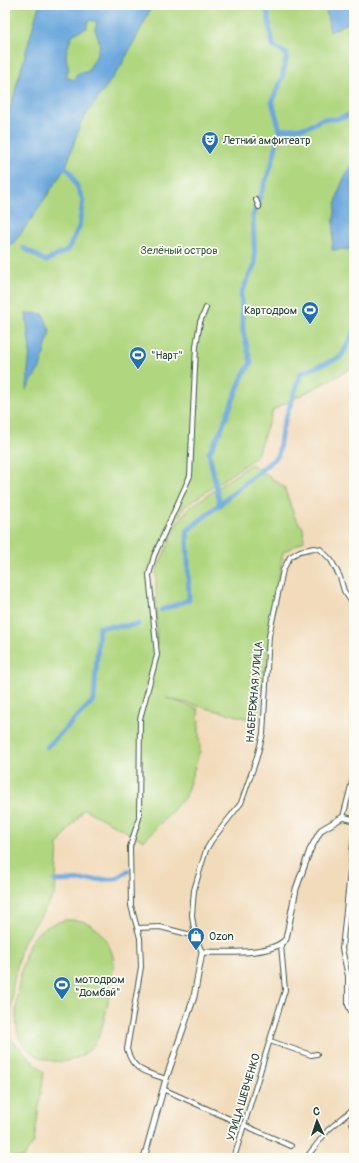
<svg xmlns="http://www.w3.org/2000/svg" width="359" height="1163" font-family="Pangolin,sans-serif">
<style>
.green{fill:#b0d780;stroke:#688a5a}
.water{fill:#6ca7dd;stroke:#467288;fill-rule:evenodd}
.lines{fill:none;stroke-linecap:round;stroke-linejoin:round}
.canal{stroke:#6ca7dd;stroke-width:5}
.minor-casing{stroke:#3f5548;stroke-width:6}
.tertiary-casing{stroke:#3f5548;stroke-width:7}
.minor{stroke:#fff;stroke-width:4}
.tertiary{stroke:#fff;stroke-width:5}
.labels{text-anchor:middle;stroke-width:3.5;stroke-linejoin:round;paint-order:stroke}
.poi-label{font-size:11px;fill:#1f3d34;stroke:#fdfcf7;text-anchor:start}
.park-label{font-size:11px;fill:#3c5c43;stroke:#fdfcf7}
.street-label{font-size:11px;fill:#1f3d34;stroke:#fdfcf7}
</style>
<rect width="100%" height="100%" fill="#fdfcf7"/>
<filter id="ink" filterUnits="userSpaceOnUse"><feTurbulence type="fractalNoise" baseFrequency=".025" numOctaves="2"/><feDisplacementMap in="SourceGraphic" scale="8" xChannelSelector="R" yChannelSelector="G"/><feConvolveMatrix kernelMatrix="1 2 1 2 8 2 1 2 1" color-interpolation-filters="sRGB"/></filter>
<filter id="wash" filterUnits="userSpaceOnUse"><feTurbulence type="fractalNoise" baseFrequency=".012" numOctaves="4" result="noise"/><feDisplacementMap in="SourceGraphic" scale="16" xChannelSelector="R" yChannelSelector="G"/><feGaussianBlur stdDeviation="0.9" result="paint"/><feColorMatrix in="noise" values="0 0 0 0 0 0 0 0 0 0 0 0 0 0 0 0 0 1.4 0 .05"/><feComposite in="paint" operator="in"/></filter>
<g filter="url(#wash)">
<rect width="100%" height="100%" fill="#f2dbbb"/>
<g class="green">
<polygon points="5,5 354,5 354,367 273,410 256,457 184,507 146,574 157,646 156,572 178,522 188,509 251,464 284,487 295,518 303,528 304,541 283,552 258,721 166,698 198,709 200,751 185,797 144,841 84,809 58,844 55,894 22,944 13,984 9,1037 44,1072 34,1142 23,1158 5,1158"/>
<path d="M64 920C70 920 77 920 82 921 100 926 113 947 114 964 110 986 108 1013 99 1035 86 1067 44 1070 23 1044 8 1024 21 961 31 941 38 929 52 924 64 920Z"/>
</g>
<g class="water">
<path d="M39 5H152L144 23 121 66 81 122 66 167 30 221 12 245 5 243V127ZM90 20 97 22 95 29 100 44 95 59 87 72 78 73 74 80 66 77 69 68C63 55 68 46 73 34L87 28V23Z"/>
<polygon points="325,5 354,5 354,20 330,32"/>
<path d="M354 161V249L332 250C335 214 332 193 354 161Z"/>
<polygon points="26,313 43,314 50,331 40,368 26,390 30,350"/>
</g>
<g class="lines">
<g class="canal">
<polyline points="254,5 266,8"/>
<polyline points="280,130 307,127 323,119 336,119 354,114"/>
<polyline points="351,243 354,282"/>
<polyline points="24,248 46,261 68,250 79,227 83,200 71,173 65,167"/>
<polyline points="220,505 209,453 221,430 243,375 251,363 243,331 241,294 255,263 253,216 272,163 280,130 272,102 282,78 287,54 273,46 266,5"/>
<polyline points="161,610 189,600 187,531 278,456 282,429 301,373 341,357 354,332"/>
<path d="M47 747 94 700 99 627C114 625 123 628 138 624"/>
<polyline points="55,881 116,879 128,871"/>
</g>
</g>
</g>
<g filter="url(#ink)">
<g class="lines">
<defs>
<g id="minor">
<polyline points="256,200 259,207"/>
<polyline points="343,817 354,774"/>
<polyline points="354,834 342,949 348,976 348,1005 354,1018"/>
<polyline points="138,928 160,927 195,936"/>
<polyline points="202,952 195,936 192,915 194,890 206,850 212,840 241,803 256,760 263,734 269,636 283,570 290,557 300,551 314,548 320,549 331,560 340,577 344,591 354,605"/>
<polyline points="270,1041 311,1055 317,1054"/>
<path d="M166 1079C147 1072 133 1072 127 1049L141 967 140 938 131 906 130 847 139 818 140 719 157 655 149 575 154 556 190 476 196 346 200 322 206 308"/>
<polyline points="163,1089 232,1120"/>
<polyline points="354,1097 352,1122 354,1129"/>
<polyline points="244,1125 291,1146"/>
<polyline points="234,1158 285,990 281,945"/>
<polyline points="306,1158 328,1130 353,1109"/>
</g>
<path id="tertiary" d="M144 1158 166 1079 194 997 202 952C223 952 272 956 286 939L296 889 310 850 321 830 343 817 354 820"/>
</defs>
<use href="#minor" class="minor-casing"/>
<use href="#tertiary" class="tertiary-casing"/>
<use href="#minor" class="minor"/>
<use href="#tertiary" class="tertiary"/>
</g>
</g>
<defs>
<symbol id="theatre-pin" viewBox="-11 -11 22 30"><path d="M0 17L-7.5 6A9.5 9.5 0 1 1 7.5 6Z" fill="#1f6fb2" stroke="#fdfcf7"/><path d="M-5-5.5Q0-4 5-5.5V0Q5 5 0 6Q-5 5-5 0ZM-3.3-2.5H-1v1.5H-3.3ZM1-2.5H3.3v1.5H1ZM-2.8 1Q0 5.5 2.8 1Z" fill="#fff"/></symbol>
<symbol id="stadium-pin" viewBox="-11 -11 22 30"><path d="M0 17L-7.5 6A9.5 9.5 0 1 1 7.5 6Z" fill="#1f6fb2" stroke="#fdfcf7"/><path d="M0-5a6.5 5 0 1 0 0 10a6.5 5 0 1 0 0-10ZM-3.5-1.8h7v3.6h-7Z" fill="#fff"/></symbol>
<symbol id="shop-pin" viewBox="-11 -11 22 30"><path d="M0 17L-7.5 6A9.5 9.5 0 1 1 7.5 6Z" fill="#1f6fb2" stroke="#fdfcf7"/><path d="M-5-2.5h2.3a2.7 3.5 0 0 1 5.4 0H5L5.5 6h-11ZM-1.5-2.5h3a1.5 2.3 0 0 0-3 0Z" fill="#fff"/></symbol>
</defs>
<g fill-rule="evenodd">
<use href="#theatre-pin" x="200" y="130" width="20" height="27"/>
<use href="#stadium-pin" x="300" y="300" width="20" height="27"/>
<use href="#stadium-pin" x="128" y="345" width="20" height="27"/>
<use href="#shop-pin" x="186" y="926" width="20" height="27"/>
<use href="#stadium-pin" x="52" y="975" width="20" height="27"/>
</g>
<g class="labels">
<g class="poi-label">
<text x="223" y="144">Летний амфитеатр</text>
<text x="297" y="314" text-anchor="end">Картодром</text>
<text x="151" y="359">"Нарт"</text>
<text x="209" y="940">Ozon</text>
<text x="75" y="983">мотодром<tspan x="75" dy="13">"Домбай"</tspan></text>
</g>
<g class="park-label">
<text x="179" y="254">Зелёный остров</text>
</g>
<g class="street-label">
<text transform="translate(254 692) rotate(-85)" y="4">НАБЕРЕЖНАЯ УЛИЦА</text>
<text transform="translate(243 1097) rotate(-73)" y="4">УЛИЦА ШЕВЧЕНКО</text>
</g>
</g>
<rect width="359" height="1163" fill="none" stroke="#fdfcf7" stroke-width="20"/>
<g transform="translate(317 1121) rotate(357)" stroke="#fdfcf7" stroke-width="3" paint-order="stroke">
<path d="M0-3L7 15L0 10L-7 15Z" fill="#1f3d34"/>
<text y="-6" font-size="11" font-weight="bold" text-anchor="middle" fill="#1f3d34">С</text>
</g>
</svg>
